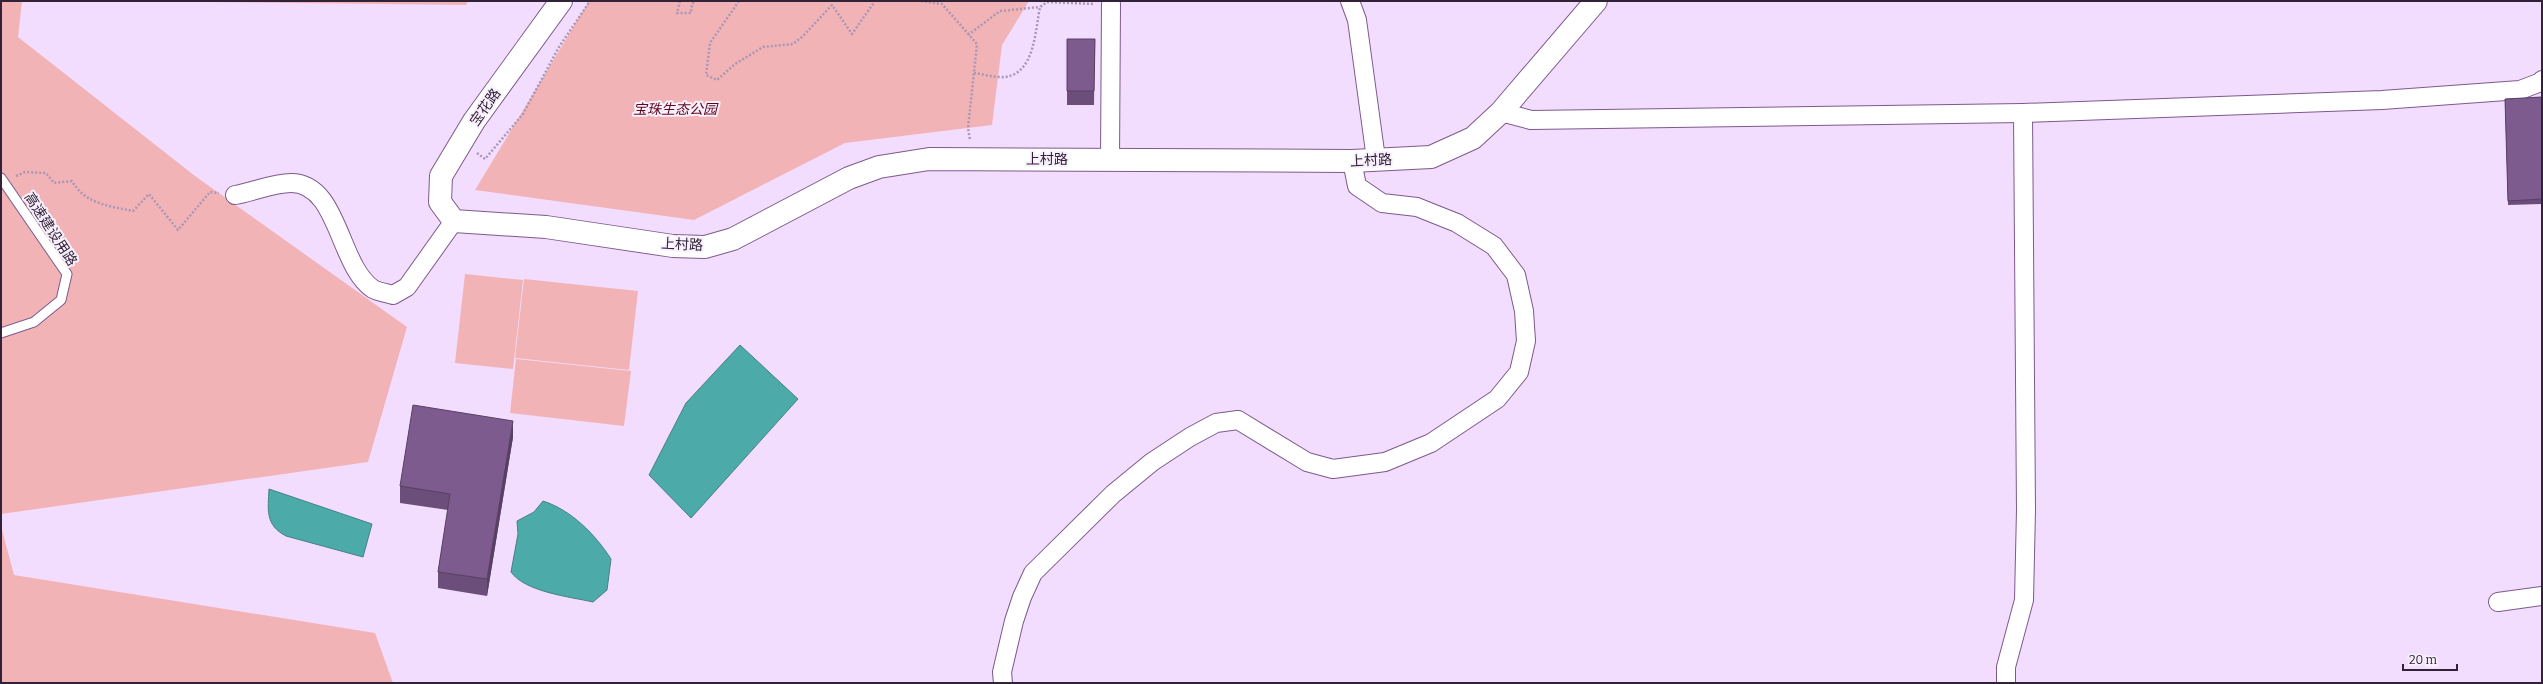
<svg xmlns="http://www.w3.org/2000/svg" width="2543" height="684" font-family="Bitter,'Noto Sans SC',serif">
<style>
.green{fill:#f2b3b7}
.water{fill:#4caaa9;stroke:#448187}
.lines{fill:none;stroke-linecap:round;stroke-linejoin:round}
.lane-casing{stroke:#7c5a8c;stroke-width:11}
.street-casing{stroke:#7c5a8c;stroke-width:20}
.secondary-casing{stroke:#7c5a8c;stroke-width:24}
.path{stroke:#aa97b4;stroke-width:2.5;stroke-dasharray:2 2;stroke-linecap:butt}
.lane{stroke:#fff;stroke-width:9}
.street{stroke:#fff;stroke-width:18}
.secondary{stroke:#fff;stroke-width:22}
.wall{fill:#6c4e7a}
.shaded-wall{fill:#584063}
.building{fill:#7e5b8e;stroke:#584063}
.labels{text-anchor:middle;stroke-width:4;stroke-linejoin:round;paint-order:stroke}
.street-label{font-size:14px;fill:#312237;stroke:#f8f0fc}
.park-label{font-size:14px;font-style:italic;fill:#5e051c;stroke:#f8f0fc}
</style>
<rect width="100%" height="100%" fill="#f3ddfe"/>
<g class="green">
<polygon points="1,1 22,1 18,37 195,176 407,327 368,462 1,514"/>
<polygon points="119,1 468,1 466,5"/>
<polygon points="589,1 1029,1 1002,45 992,125 845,143 694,220 475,190"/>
<polygon points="465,274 523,280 513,369 455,363"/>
<polygon points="524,279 638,291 629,370 515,358"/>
<polygon points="516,359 631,371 624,426 510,413"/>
<polygon points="1,526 14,575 375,633 393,683 1,683"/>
</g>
<g class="water">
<polygon points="740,345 798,399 691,518 649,475 686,403"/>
<path d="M269 489 372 524 363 557 286 536C265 525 268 510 269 489Z"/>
<path d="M543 501C571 510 595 534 611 559L607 590 593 602C571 597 525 592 511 572L518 534 517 521 534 512Z"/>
</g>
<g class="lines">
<defs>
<polyline id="lane" points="1,178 67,274 61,300 34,322 1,333"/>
<g id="street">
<polyline points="1350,1 1357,20 1376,159"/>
<polyline points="1501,112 1531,120 2023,113 2382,100 2520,90 2541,82 2542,80"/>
<polyline points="1110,159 1111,4"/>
<path d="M235 195C253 192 273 183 291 183 339 183 338 265 373 289 378 292 387 293 393 295L407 287 454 221"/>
<polyline points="2498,602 2542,596"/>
<polyline points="1003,683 1002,672 1014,621 1022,597 1033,573 1113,494 1152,462 1190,437 1216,423 1238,420 1307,462 1333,469 1385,462 1431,443 1497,399 1519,372 1526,341 1524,311 1516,275 1494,246 1457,223 1417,207 1382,203 1357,186 1352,161"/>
<polyline points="2006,683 2006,667 2024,600 2026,510 2023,113"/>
</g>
<polyline id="secondary" points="561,1 474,121 441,176 440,202 454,221 546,227 673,246 705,247 733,239 849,178 879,167 929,159 1352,161 1431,157 1473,138 1501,112 1596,1"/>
</defs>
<use href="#lane" class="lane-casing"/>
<use href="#street" class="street-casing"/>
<use href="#secondary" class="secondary-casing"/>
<g class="path">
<polyline points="680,1 677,13 691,13 692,4 695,1"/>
<polyline points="739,1 710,43 706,75 717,80 735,64 763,47 793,44 802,37 832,5 852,34 875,1"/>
<polyline points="921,1 942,4 977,44 968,128 970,140"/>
<polyline points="968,35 1000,11 1040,7"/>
<path d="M974 73C983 74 995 78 1005 77 1035 73 1035 31 1040 7L1047 2 1094 4"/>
<polyline points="477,153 485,159 523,114 559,47 590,1"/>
<path d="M16 176 25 172 46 173 54 183 72 181C85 204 109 206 133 211L149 194 178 230 210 192 219 193"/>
</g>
<use href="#lane" class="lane"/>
<use href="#street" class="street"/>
<use href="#secondary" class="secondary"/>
</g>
<g class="wall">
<polygon points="1067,39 1095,39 1094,105 1067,105"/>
<polygon points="2542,97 2542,204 2508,205 2505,99"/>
<polygon points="513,437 487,596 438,588 438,572 448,510 400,503 400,486"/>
</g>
<polygon class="shaded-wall" points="513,421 513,437 487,596 487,579"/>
<g class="building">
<polygon points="1067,39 1095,39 1094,91 1067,91"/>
<polygon points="2542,97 2542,199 2508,201 2505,99"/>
<polygon points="413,405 513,421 487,579 438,572 450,494 400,486"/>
</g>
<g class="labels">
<g class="street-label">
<text transform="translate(485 107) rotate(-55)" y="5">宝花路</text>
<text x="1047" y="164">上村路</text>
<text transform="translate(1371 160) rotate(-3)" y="5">上村路</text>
<text transform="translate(51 229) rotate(57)" y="5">高速建设用路</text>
<text transform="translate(682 244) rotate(3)" y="5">上村路</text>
</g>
<g class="park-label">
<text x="675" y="114">宝珠生态公园</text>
</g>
</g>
<rect width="2543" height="684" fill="none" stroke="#312237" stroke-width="4"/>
<path d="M2403 664v6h54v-6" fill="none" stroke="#312237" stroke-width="2"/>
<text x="2409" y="664" font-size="12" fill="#312237" stroke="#f8f0fc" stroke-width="3" paint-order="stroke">20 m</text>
</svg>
